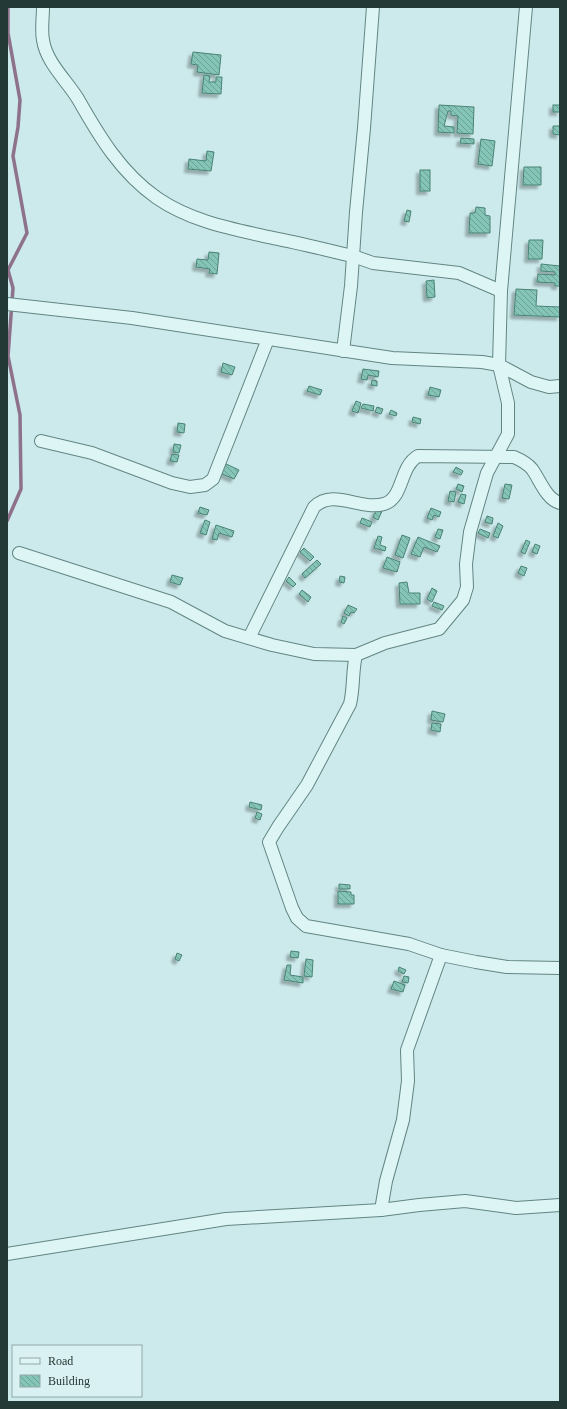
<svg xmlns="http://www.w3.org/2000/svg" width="567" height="1409" font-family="Georgia,serif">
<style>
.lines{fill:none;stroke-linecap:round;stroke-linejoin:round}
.stream{stroke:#8e728b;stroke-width:3.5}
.building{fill:url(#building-back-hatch);stroke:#498375;filter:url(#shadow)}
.street-casing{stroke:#618682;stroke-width:14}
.street{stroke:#def5f6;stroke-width:12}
</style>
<defs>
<pattern id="building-back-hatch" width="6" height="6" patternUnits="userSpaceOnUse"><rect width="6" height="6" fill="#85c5b7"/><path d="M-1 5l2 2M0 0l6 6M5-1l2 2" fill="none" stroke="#6ca196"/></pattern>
<filter id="shadow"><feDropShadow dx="-3.5" dy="3.5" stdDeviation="1" flood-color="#0004"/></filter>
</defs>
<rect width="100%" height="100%" fill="#cce9eb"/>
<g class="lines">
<polyline class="stream" points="7,521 21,489 20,415 8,356 13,288 8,270 27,233 13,156 18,127 20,100 8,33 8,7"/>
</g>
<g class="building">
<polygon points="193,52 221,55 219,75 197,72 198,65 191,64"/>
<polygon points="204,75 210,76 209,82 216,82 216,77 222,77 221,94 202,93"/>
<polygon points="439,105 474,107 473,134 457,133 458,116 451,115 451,111 448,111 444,126 454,127 454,133 438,132"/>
<rect x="553" y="105" width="7" height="7"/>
<polygon points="553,126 560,126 560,135 553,134"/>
<polygon points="461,138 474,139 474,144 460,143"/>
<polygon points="481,139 495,141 492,166 478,164"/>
<polygon points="207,151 214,152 211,171 188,169 189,159 206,161"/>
<polygon points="524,167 541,167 541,185 523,185"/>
<rect x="420" y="170" width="10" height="21"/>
<polygon points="476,207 485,208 485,215 490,216 490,233 469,233 470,213 475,213"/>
<polygon points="407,210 411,211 409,222 404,221"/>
<polygon points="529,240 543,240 542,259 528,259"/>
<polygon points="209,252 219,253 217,274 209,273 210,269 196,267 197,259 208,260"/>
<polygon points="541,264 560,266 560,286 555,286 555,283 537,282 538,274 555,275 555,272 541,271"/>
<polygon points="434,280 435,297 427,298 426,281"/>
<polygon points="516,289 537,290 536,306 560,307 560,317 514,315"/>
<polygon points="223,363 235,367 232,375 221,372"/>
<polygon points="363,369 379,371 378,377 368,375 367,380 361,379"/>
<polygon points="372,380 377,381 377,386 371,385"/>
<polygon points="309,386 322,390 320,395 307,391"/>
<polygon points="430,387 441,390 439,397 428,395"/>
<polygon points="356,401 361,403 358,413 352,411"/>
<polygon points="363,404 374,406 373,411 361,408"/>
<polygon points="377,407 383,409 381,414 375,412"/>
<polygon points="391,410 397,413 396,416 389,414"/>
<polygon points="413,417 421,419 420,424 412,422"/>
<polygon points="178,423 185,424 184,433 177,432"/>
<polygon points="174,444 181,445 179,453 173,452"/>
<polygon points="172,454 179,455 177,462 170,461"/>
<polygon points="224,463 239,470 234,479 220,473"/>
<polygon points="456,467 463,471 461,475 453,472"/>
<polygon points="458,484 464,486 462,492 456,489"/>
<polygon points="505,484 512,485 509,499 502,498"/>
<polygon points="450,491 456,492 454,502 448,501"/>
<polygon points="461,494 466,495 464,504 458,502"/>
<polygon points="200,507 209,510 207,515 198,513"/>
<polygon points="431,508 441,512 439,517 434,515 432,520 427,518"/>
<polygon points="377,509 382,511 378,520 373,517"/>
<polygon points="487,516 493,518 492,524 485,522"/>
<polygon points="362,518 372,522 370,527 360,523"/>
<polygon points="205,520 210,522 206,535 200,533"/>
<polygon points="498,523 503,526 498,538 493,536"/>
<polygon points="216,525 234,531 232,537 219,533 217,540 212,539"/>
<polygon points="438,529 443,530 440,539 435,537"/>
<polygon points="480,529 490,533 488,538 478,533"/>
<polygon points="402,535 410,538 403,558 395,555"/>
<polygon points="378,536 382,537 380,545 386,547 385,551 374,548"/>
<polygon points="418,537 440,546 437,552 424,547 420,557 411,554"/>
<polygon points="526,540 530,542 525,554 521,552"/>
<polygon points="535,544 540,546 537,554 532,552"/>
<polygon points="304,548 314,557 310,561 300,552"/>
<polygon points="387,557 400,562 397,572 383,568"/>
<polygon points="317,560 321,564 305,578 302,574"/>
<polygon points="521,566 527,568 524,576 518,573"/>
<polygon points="172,575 183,578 180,585 170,582"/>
<polygon points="340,576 345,577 344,583 339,582"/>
<polygon points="289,577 296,584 293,587 286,581"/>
<polygon points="407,582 409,593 420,593 420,604 400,604 399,583"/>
<polygon points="432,588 437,591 432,602 427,599"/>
<polygon points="302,590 311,597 308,602 299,594"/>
<polygon points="434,602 444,606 442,610 432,606"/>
<polygon points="348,605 357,609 354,613 351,612 349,616 344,613"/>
<polygon points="343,616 347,618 344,624 341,622"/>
<polygon points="432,711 445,714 443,722 431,720"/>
<polygon points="432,723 441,724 440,732 431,730"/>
<polygon points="250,802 262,805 261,810 249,807"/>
<polygon points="257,812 262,814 260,820 255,818"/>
<polygon points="339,884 350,885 350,889 339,889"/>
<polygon points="338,891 351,892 351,895 354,895 354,904 338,904"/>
<polygon points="291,951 299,952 298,958 290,957"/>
<polygon points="177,953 182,955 179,961 175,959"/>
<polygon points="306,959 313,960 312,977 304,976"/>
<polygon points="287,965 291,965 290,975 303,977 303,983 284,980"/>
<polygon points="399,967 406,970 404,974 398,971"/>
<polygon points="404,976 409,977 408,983 402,982"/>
<polygon points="394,981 405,985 403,992 391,989"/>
</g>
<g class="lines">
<defs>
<g id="street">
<path d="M43 7C43 18 41 30 43 40 46 62 67 81 78 99 99 136 121 173 157 198 192 222 233 229 273 238 300 243 326 250 353 256L373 263 459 273 501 291"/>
<path d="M526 7 501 291 499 365 508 403V434L487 473 470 532 466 564 467 587 463 600 439 629 385 643 356 655C352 671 354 688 350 704L307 785 278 827 269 842 292 908 297 918 306 926 409 944 441 955 476 962 507 967 560 968"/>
<polyline points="7,304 132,318 392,358 482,362 499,365 531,382 549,387 560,386"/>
<polyline points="343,351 351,286 356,212 364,128 373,7"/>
<polyline points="41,441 92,453 172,483 190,487 205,485 213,479 268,339"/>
<polyline points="19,553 171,602 225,631 272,645 314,654 356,655"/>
<path d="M249 638 314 507C334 488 360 511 384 504 404 498 399 467 418 456L514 457C521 460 527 463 532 469 540 480 546 499 560 503"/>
<polyline points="381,1210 386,1181 403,1120 408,1081 407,1050 441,955"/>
<polyline points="7,1254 226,1219 381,1210 419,1205 465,1201 516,1208 560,1205"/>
</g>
</defs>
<use href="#street" class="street-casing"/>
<use href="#street" class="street"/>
</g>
<rect width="567" height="1409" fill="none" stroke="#233935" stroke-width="16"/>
<rect x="12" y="1345" width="130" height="52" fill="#daf1f3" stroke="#91a7a7"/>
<rect x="20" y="1358" width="20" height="6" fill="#def5f6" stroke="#91a7a7"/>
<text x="48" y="1365" font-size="12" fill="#233935">Road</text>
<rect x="20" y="1375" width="20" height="12" fill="url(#building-back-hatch)" stroke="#91a7a7"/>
<text x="48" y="1385" font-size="12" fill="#233935">Building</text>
</svg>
